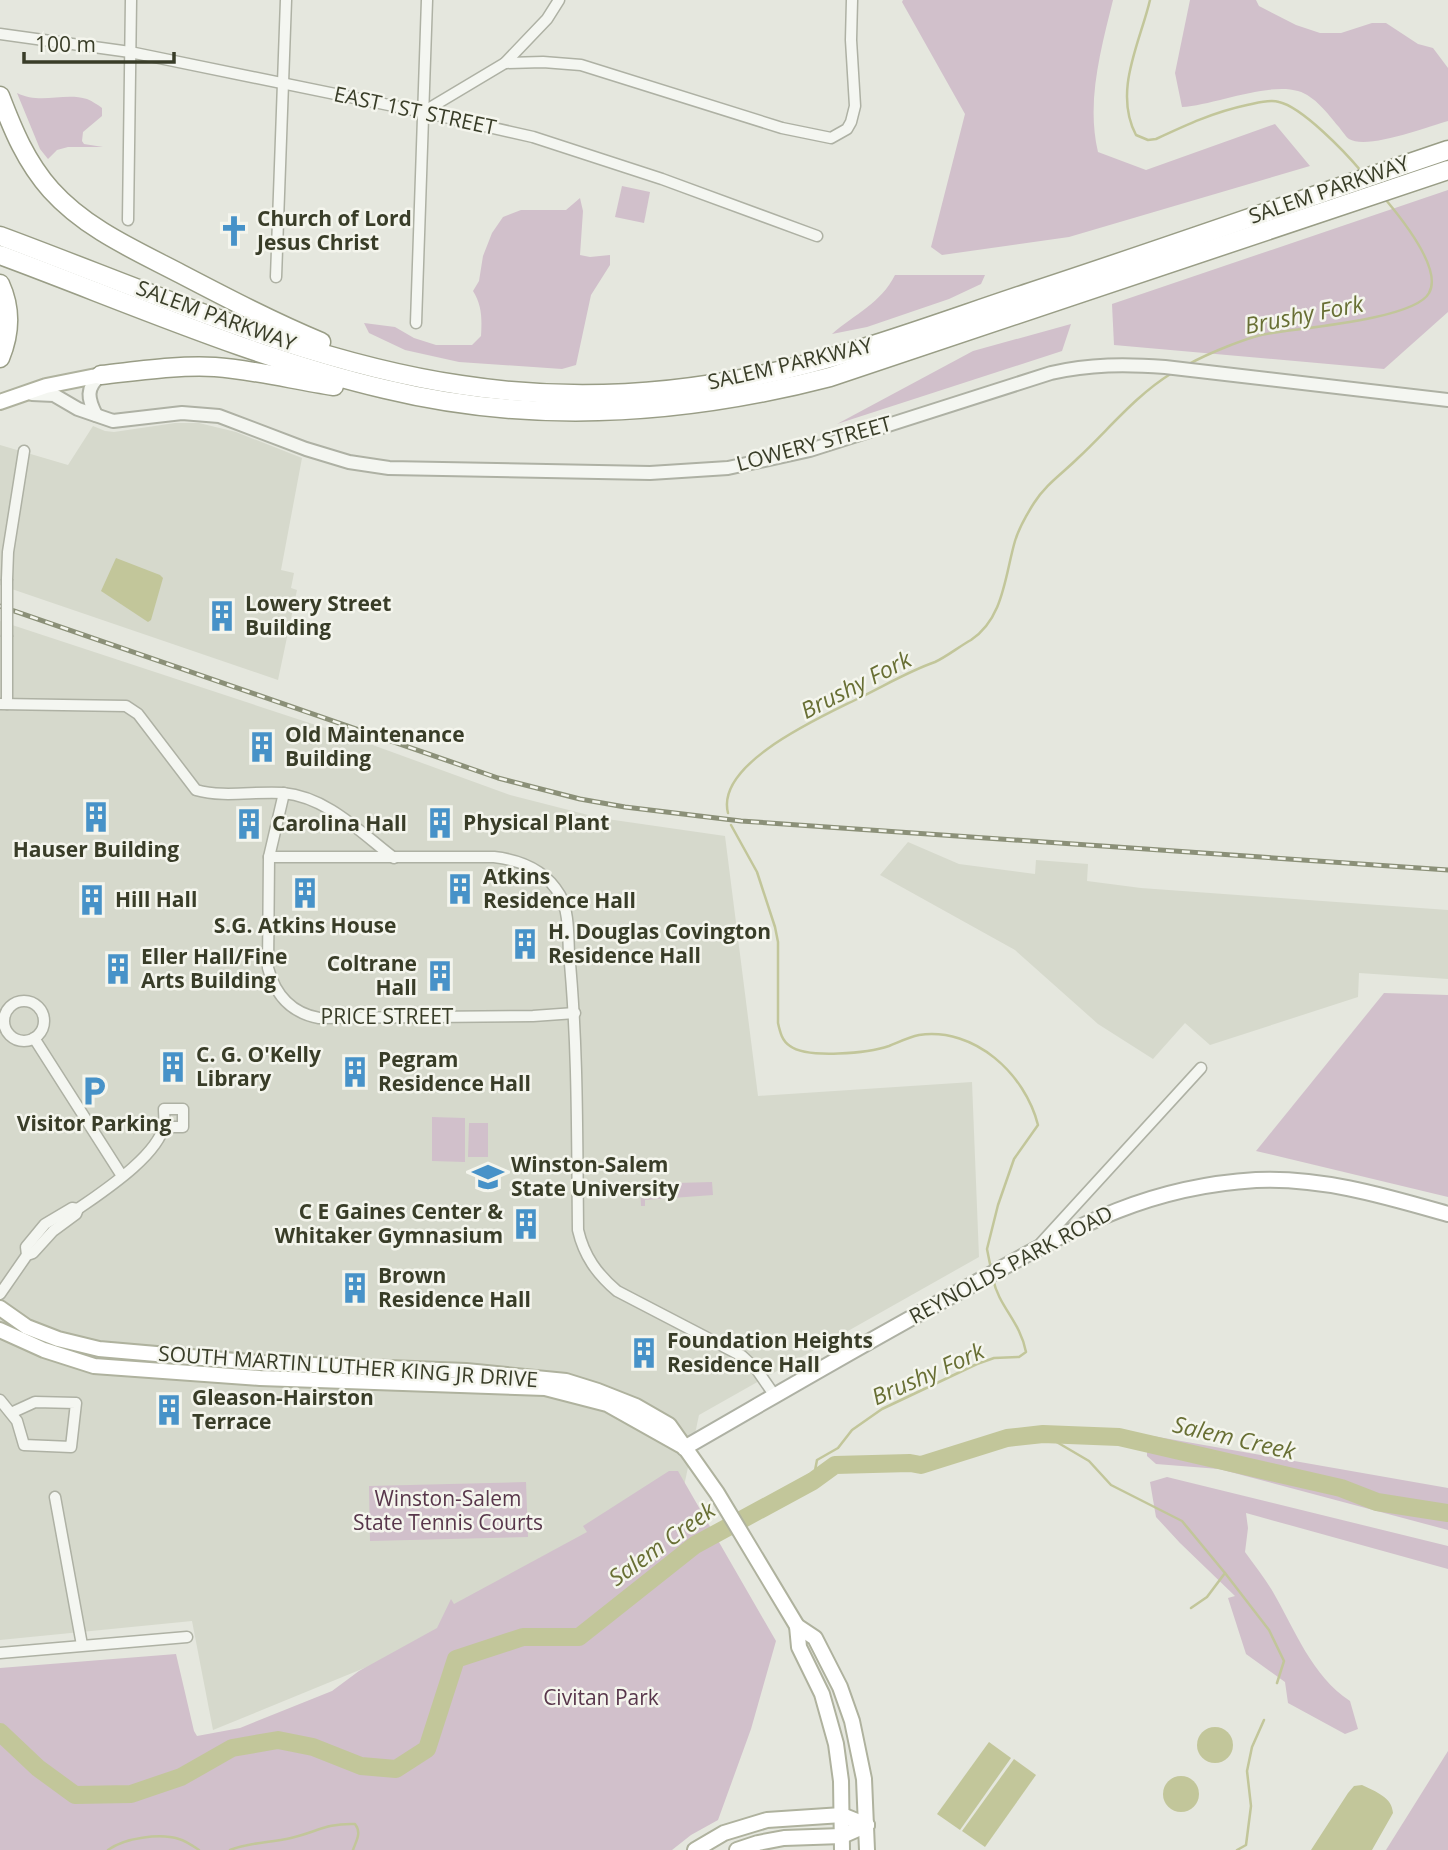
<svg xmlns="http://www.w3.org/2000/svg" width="1448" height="1850" font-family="'Open Sans',sans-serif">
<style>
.built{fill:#d6d9cc}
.green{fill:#d1c0cb}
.water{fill:#c2c69a}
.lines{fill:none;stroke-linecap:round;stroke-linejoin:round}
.stream{stroke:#c2c69a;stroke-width:2.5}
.river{stroke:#c2c69a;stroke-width:18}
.minor-casing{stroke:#aeb1a4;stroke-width:13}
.tertiary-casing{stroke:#aeb1a4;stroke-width:16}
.secondary-casing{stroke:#aeb1a4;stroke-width:18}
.primary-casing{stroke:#afb29e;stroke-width:18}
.motorway-casing{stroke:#999d86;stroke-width:21}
.minor{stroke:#f4f6f1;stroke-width:10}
.tertiary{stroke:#f4f6f1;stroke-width:12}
.secondary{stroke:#fff;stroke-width:14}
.primary{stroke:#fff;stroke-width:14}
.motorway{stroke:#fff;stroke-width:18}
.rail-casing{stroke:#8b9078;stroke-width:5}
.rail{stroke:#f4f5ed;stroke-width:2.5;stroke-dasharray:8;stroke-linecap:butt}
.minor-bridge-casing{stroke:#aeb1a4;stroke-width:13;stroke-linecap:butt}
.minor-bridge{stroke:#f4f6f1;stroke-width:10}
.labels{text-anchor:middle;stroke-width:5;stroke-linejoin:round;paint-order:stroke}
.street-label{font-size:21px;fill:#393d28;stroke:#f4f5ed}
.poi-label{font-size:21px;font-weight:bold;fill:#393d28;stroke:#f4f5ed;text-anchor:start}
.park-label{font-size:21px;fill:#58364b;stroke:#f4f5ed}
.water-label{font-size:23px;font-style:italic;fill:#686f34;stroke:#f4f5ed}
</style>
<rect width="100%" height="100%" fill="#e5e7de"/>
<g class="built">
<polygon points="175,423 199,423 236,432 302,458 281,570 294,573 291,588 297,590 278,680 0,585 0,445 68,465 93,426 105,431 114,432"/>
<polygon points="0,621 337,732 510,795 600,818 725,836 758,1096 972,1082 979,1257 699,1415 683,1491 401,1653 213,1730 192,1621 0,1640"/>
<polygon points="908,842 959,864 1035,874 1036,860 1088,864 1087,881 1141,888 1448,910 1448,979 1359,973 1358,997 1210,1045 1185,1023 1153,1059 1098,1024 1015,950 880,875"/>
</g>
<g class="green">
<path d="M903 0H1113C1101 49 1086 102 1098 152L1146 170 1275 124 1310 166 1069 237 942 255 931 247 965 114 902 2Z"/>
<path d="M1190 0H1256L1259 6 1296 25 1320 33H1341L1372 23H1386L1418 44 1433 48 1448 68V121C1427 127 1367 150 1349 139 1345 136 1341 129 1338 126 1328 114 1315 96 1298 91 1268 82 1214 105 1182 107L1175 73Z"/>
<path d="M17 93C41 105 63 92 87 99 92 101 98 105 102 108V116L83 132 82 141 84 144 103 147H68L57 150 48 159 40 149Z"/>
<polygon points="622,186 650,192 644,223 615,217"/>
<polygon points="1448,190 1448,312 1384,369 1114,345 1112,304"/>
<path d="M580 198 583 211 580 255 590 257 610 255V265L591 295 576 365 562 369 459 362 405 350 369 333 364 323 395 327 414 338 436 345H472L481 336C482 319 482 305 473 291L479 281 483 256 492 233 503 217 521 210H566Z"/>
<path d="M895 275H985L981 284 949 299 867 327 832 334C855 314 881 303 895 275Z"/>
<polygon points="1071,324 1062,351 837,424 973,351"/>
<polygon points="1384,993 1448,995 1448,1197 1256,1151"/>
<polygon points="432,1117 465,1118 465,1162 432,1161"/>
<polygon points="469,1123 488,1123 488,1157 468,1157"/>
<polygon points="712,1182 713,1195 645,1200 645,1206 641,1206 640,1184"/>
<polygon points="1147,1435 1448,1488 1448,1530 1219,1469 1156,1464 1147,1456"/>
<polygon points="669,1471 678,1471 776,1641 751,1729 718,1820 691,1835 672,1850 0,1850 0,1668 176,1654 194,1731 197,1736 240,1728 332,1691 359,1671 437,1628 451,1599 454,1604 587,1532 583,1526"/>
<path d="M1167 1477 1448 1546V1569L1246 1513 1248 1528 1245 1552C1254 1565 1265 1578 1273 1592 1295 1630 1312 1676 1350 1701L1358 1729 1345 1734 1288 1703 1285 1682 1246 1654 1228 1598 1235 1596 1180 1543 1156 1517 1150 1482Z"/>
<polygon points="526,1482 528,1537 370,1541 369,1486"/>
<polygon points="1448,1751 1448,1850 1386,1850"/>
</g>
<g class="water">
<polygon points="116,558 160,575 163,578 151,620 148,622 101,591"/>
<circle cx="1215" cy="1745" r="18"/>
<polygon points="989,1742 1011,1758 960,1830 937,1814"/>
<polygon points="1014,1759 1036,1775 985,1847 962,1831"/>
<circle cx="1181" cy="1794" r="18"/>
<path d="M1362 1785C1376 1792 1392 1797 1393 1813L1372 1850H1311L1348 1793 1354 1786Z"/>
</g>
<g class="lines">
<g class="stream">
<path d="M1150 0C1140 43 1113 91 1136 135L1148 140 1156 139C1186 125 1214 112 1247 105 1257 103 1269 99 1279 102 1302 107 1345 152 1361 171"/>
<path d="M1187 365C1207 354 1249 336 1272 333 1302 328 1415 319 1429 293 1443 269 1401 218 1386 200"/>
<path d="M728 813C715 763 823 716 859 698 884 686 909 671 935 662 946 657 960 646 971 640 1004 618 1005 575 1015 541 1019 528 1027 514 1034 503 1046 484 1063 473 1078 458 1109 429 1136 395 1172 373"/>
<path d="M731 825 757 872 775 927 778 942V1023C780 1032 782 1041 790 1046 807 1059 869 1053 889 1046 899 1042 909 1037 919 1035 975 1027 1025 1074 1038 1125L1014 1159 998 1205 987 1249 991 1269"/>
<polyline points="1043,1434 1089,1461 1111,1485 1182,1521 1225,1573 1207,1597 1191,1608"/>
<path d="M813 1481 817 1460 838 1448 852 1430 882 1409 977 1364 994 1358 1019 1357 1026 1352C1020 1321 999 1307 993 1279"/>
<polyline points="1225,1573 1269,1630 1284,1661 1277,1683"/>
<path d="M108 1850C124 1838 160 1833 179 1839 186 1841 193 1846 199 1850"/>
<path d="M230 1850C250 1842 270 1843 291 1838 317 1832 326 1823 355 1824 362 1833 356 1841 353 1850"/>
<polyline points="1237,1850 1246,1845 1251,1806 1247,1771 1252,1747 1264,1720"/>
</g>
<polyline class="river" points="0,1732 38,1768 75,1795 131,1794 181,1777 232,1748 278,1740 313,1747 361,1766 396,1769 427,1749 456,1659 523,1637 579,1637 695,1545 813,1481 835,1465 910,1463 921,1465 1007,1438 1043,1434 1119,1437 1341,1488 1377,1502 1448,1513"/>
<defs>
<g id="minor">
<polyline points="0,34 130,52 423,112 533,137 662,179 817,236"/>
<polyline points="505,63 543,62 581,65 782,128 831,138 847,129 851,122 855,106 851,40 852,0"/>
<polyline points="423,112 505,63 547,19 559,0"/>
<polyline points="128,220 131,0"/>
<polyline points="276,277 286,0"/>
<polyline points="416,323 427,0"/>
<polyline points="7,579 8,552 24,451"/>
<path d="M0 704 126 706 138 714 196 790C224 798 254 791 283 793 327 797 360 832 394 858"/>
<polyline points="7,704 7,637"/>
<path d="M284 793 269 857 268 968C275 994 291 1013 319 1018L533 1016 575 1013"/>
<path d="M269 857H494C521 860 546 871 560 895 569 911 568 935 569 953 578 1045 577 1138 578 1230 584 1256 597 1274 617 1291L742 1356 757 1370 775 1396"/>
<circle cx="24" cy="1021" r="20"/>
<polyline points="34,1038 122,1176"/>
<polyline points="1041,1243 1201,1068"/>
<polyline points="27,1255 26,1247 45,1224 72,1208 78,1209"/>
<path d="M0 1294 27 1255 33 1253 53 1231 76 1214 78 1209C102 1192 158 1156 164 1125 165 1120 164 1114 164 1109H183V1127H164"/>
<polyline points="0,1400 17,1421 24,1445 71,1447 76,1403 35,1402 11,1413"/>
<polyline points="55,1497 82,1645"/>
<polyline points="0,1653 187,1637"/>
</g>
<g id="tertiary">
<path d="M32 394 54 395 78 409 113 421 182 413 219 416 306 449 349 462 389 468 650 473 728 468 810 450 1051 373C1090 364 1126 364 1165 367L1448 400"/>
<path d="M96 415C88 399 85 388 101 375"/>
</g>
<path id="secondary" d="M684 1448C778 1394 871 1339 966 1288 1066 1233 1138 1187 1256 1180 1322 1177 1385 1196 1448 1214"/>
<g id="primary">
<polyline points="0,402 46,386 101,375"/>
<polyline points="0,1308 27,1327 58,1339 99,1349 260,1363 466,1371 566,1381 598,1391 636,1406 669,1425 717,1493 797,1626 815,1638 840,1687 852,1721 864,1779 867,1850"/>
<polyline points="0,1330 44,1350 94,1366 260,1378 545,1388 607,1404 680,1445"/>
<polyline points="797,1626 799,1647 822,1694 836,1744 841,1781 842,1850"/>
<polyline points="695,1850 724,1833 767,1820 842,1815 867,1825"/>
<polyline points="737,1850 758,1843 784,1838 842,1836 867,1825"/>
</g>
<g id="motorway">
<path d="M0 96C13 130 26 162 51 190 86 229 135 250 181 274 227 298 273 322 321 342"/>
<path d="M0 236C149 291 304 362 461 385 558 400 660 396 756 376 850 357 940 322 1031 292 1171 246 1309 197 1448 150"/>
<path d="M0 255C127 302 253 358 385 389 533 425 684 415 830 377L1448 170"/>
<path d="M0 284C11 308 10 334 0 358"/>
<path d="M101 375C139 371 176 365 215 367 255 370 294 380 334 386"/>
</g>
</defs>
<use href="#minor" class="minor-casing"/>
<use href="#tertiary" class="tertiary-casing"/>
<use href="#secondary" class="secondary-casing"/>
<use href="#primary" class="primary-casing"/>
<use href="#motorway" class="motorway-casing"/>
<use href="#minor" class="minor"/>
<use href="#tertiary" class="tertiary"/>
<use href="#secondary" class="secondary"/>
<use href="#primary" class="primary"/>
<use href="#motorway" class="motorway"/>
<defs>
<polyline id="rail" points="0,606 498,778 580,799 625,807 741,821 1448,870"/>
</defs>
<use href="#rail" class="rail-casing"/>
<use href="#rail" class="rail"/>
<defs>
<polyline id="minor-bridge" points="7,579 7,637"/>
</defs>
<use href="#minor-bridge" class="minor-bridge-casing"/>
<use href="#minor-bridge" class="minor-bridge"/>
</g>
<defs>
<symbol id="church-bare" viewBox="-9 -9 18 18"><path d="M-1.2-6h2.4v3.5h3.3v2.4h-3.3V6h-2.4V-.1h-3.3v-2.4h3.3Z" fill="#4792c8" stroke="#f4f5ed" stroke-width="2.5" paint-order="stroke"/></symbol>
<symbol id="building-bare" viewBox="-9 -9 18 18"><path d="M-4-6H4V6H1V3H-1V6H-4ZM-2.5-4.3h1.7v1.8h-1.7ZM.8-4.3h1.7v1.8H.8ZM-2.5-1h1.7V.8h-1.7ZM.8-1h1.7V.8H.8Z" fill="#4792c8" stroke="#f4f5ed" stroke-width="2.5" paint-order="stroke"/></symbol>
<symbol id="parking-bare" viewBox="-9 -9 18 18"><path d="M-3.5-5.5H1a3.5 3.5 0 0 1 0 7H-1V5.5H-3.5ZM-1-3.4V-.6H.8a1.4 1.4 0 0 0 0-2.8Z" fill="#4792c8" stroke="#f4f5ed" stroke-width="2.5" paint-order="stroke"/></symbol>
<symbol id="university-bare" viewBox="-9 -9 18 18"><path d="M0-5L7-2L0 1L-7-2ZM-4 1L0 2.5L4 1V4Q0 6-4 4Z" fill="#4792c8" stroke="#f4f5ed" stroke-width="2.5" paint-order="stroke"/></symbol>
</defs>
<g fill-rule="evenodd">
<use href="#church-bare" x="212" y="209" width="44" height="44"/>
<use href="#building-bare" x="200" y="594" width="44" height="44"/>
<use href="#building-bare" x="240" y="725" width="44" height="44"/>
<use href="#building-bare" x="74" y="795" width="44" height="44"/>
<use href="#building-bare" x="418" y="801" width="44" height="44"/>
<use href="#building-bare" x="227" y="802" width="44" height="44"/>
<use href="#building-bare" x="438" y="867" width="44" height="44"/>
<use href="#building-bare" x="283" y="871" width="44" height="44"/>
<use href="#building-bare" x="70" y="878" width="44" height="44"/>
<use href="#building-bare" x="503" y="922" width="44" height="44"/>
<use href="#building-bare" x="96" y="947" width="44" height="44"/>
<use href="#building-bare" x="418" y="954" width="44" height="44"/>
<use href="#building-bare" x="151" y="1045" width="44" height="44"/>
<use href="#building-bare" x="333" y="1050" width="44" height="44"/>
<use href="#parking-bare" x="72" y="1069" width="44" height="44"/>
<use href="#university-bare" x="466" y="1155" width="44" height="44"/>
<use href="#building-bare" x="504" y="1202" width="44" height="44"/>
<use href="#building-bare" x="333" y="1266" width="44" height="44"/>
<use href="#building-bare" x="622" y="1331" width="44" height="44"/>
<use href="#building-bare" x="147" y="1388" width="44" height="44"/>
</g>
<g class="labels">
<g class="street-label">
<text transform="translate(415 111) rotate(12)" y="7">EAST 1ST STREET</text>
<text transform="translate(1329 190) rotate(-19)" y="7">SALEM PARKWAY</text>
<text transform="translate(216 316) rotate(20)" y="7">SALEM PARKWAY</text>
<text transform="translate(790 364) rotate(-13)" y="7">SALEM PARKWAY</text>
<text transform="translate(814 444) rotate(-15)" y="7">LOWERY STREET</text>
<text x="387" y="1024">PRICE STREET</text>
<text transform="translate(1011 1265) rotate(-28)" y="7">REYNOLDS PARK ROAD</text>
<text transform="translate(348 1367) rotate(4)" y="7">SOUTH MARTIN LUTHER KING JR DRIVE</text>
</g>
<g class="poi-label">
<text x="257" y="226">Church of Lord<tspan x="257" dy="24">Jesus Christ</tspan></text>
<text x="245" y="611">Lowery Street<tspan x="245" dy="24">Building</tspan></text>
<text x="285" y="742">Old Maintenance<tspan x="285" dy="24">Building</tspan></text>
<text x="463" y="830">Physical Plant</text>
<text x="272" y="831">Carolina Hall</text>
<text x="96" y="857" text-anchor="middle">Hauser Building</text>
<text x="483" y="884">Atkins<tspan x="483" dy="24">Residence Hall</tspan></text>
<text x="115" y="907">Hill Hall</text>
<text x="305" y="933" text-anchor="middle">S.G. Atkins House</text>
<text x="548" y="939">H. Douglas Covington<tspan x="548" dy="24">Residence Hall</tspan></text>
<text x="141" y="964">Eller Hall/Fine<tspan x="141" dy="24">Arts Building</tspan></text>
<text x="417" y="971" text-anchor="end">Coltrane<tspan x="417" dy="24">Hall</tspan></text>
<text x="196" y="1062">C. G. O'Kelly<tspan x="196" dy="24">Library</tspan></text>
<text x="378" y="1067">Pegram<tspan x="378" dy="24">Residence Hall</tspan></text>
<text x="94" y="1131" text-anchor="middle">Visitor Parking</text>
<text x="511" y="1172">Winston-Salem<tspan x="511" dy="24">State University</tspan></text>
<text x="503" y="1219" text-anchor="end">C E Gaines Center &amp;<tspan x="503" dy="24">Whitaker Gymnasium</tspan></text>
<text x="378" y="1283">Brown<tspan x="378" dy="24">Residence Hall</tspan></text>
<text x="667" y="1348">Foundation Heights<tspan x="667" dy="24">Residence Hall</tspan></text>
<text x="192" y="1405">Gleason-Hairston<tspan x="192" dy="24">Terrace</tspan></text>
</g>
<g class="park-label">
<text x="448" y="1506">Winston-Salem<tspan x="448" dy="24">State Tennis Courts</tspan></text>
<text x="601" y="1705">Civitan Park</text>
</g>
<g class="water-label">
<text transform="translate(1304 315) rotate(-11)" y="8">Brushy Fork</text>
<text transform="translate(856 685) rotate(-27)" y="8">Brushy Fork</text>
<text transform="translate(928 1374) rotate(-24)" y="8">Brushy Fork</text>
<text transform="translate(1234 1438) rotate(13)" y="8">Salem Creek</text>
<text transform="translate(662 1544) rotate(-36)" y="8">Salem Creek</text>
</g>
</g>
<path d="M24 52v10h150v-10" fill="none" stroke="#393d28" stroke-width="3.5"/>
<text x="35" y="52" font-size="21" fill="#393d28" stroke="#f4f5ed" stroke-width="5" paint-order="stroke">100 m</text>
</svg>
